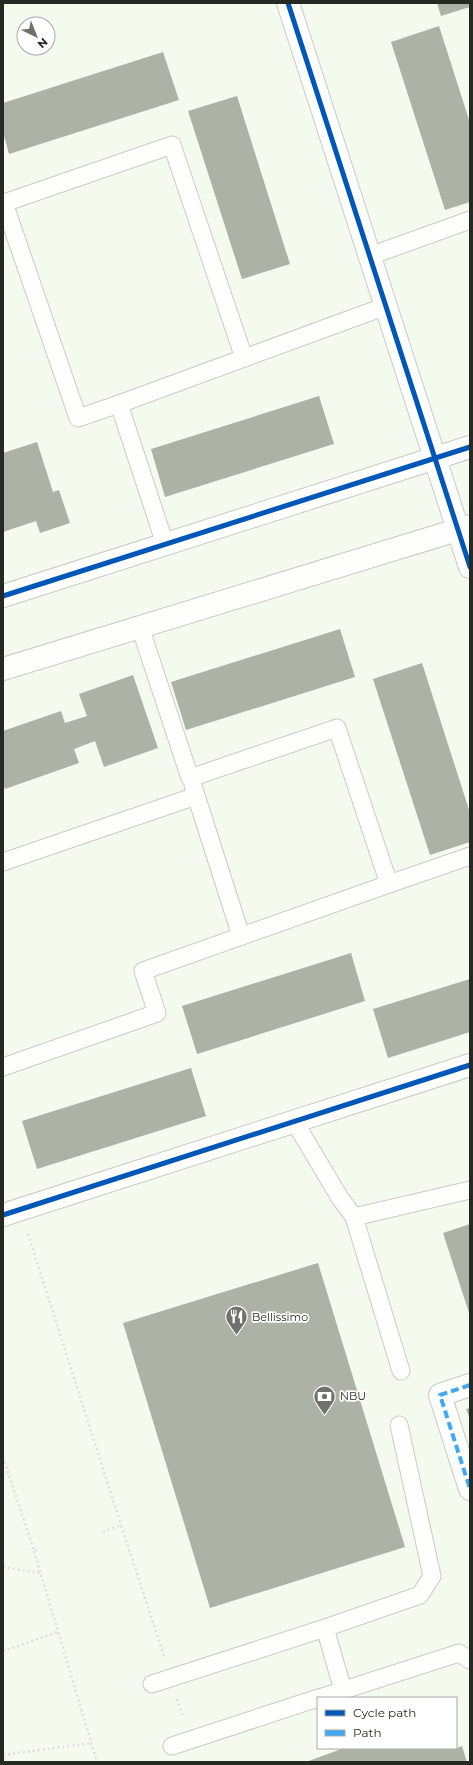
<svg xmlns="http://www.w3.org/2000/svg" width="473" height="1765" font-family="Montserrat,sans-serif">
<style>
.building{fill:#acb2a6}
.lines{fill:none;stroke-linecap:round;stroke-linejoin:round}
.service-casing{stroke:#c9cdc5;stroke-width:19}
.minor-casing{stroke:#c9cdc5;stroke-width:24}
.tertiary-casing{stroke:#c9cdc5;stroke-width:24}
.path{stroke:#dddfdb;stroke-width:2.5;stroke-dasharray:2 3;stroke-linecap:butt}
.service{stroke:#fefefd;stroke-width:17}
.minor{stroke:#fefefd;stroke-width:22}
.tertiary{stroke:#fefefd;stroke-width:22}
.quiet{stroke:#3fa9f5;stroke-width:4;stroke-dasharray:8 4;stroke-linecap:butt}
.cycleway-casing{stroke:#fff;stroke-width:8}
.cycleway{stroke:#0057b8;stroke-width:5}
.labels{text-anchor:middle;stroke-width:3.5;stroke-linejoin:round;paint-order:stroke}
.poi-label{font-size:11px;fill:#262922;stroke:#fff;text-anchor:start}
</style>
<rect width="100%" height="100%" fill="#f5faef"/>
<g class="building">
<polygon points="437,3 470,3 470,7 441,16"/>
<polygon points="439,26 470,123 470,202 445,210 391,42"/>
<polygon points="163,52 179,100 9,154 3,132 3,103"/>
<polygon points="237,96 290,264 242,279 188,111"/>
<polygon points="319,396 334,444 165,497 151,449"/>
<polygon points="37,442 53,492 59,490 70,523 40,533 36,521 3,532 3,453"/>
<polygon points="340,629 355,677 186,730 171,682"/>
<polygon points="422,663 470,813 470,842 430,855 373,679"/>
<polygon points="133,675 158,748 104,767 95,741 74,749 79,763 5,789 3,784 3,731 61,711 65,723 87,716 79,694"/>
<polygon points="351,953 365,1001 197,1054 182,1006"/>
<polygon points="470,979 470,1032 388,1058 373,1009"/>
<polygon points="191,1068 206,1116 37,1169 22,1121"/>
<polygon points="470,1224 470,1316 443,1233"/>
<polygon points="318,1263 405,1547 210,1608 123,1323"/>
<polygon points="470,1408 470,1419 466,1409"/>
<polygon points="462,1746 467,1762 306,1762 344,1748 455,1749"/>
</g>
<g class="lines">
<defs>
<g id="service">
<polyline points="370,256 470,220"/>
<polyline points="119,404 78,418 4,203 172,145 244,358"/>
<polyline points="165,544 119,404 386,306"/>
<polyline points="140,627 190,778 337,728 389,884 470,856"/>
<polyline points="193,786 241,936"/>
<polyline points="3,862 196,796"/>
<polyline points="3,1067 157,1013 143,971 389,884"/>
<polyline points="294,1121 340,1198 354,1217 470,1190"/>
<polyline points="354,1217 401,1371"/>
<polyline points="325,1628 343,1690"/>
<polyline points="152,1684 325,1628 420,1595 432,1576 399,1425"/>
<polyline points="319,1698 459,1653 470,1660"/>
<polyline points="172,1746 318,1698"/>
</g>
<g id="minor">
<polyline points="288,3 470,567"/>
<polyline points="3,1215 470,1065"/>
<polyline points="470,1385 440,1395 470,1489"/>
</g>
<g id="tertiary">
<polyline points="3,596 470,447"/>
<polyline points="3,669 470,526"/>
</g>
</defs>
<use href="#service" class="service-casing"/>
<use href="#minor" class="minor-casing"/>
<use href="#tertiary" class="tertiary-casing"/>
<g class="path">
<polyline points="28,1234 121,1525"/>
<polyline points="3,1457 34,1551 40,1549"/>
<polyline points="103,1532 121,1525 164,1656"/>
<polyline points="34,1551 97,1762"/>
<polyline points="3,1567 40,1573"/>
<polyline points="3,1651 58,1632"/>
<polyline points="177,1699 183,1718"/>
<polyline points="3,1755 91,1743"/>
</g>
<use href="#service" class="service"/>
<use href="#minor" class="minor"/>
<use href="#tertiary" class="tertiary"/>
<polyline class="quiet" points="470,1385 440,1395 470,1489"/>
<defs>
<g id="cycleway">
<polyline points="288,3 470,567"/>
<polyline points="3,596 470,447"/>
<polyline points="3,1215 470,1065"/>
</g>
</defs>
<use href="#cycleway" class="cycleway-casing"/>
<use href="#cycleway" class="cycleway"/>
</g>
<defs>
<symbol id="restaurant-pin" viewBox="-11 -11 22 30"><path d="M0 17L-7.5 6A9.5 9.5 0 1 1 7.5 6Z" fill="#6e726a" stroke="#fff"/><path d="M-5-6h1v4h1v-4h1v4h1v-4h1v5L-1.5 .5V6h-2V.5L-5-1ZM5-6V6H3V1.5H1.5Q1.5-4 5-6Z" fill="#fff"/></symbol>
<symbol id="bank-pin" viewBox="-11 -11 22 30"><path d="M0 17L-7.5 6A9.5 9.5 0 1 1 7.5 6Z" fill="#6e726a" stroke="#fff"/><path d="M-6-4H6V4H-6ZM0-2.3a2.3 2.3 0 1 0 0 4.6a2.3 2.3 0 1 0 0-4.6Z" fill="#fff"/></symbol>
</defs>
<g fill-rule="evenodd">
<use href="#restaurant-pin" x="224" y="1304" width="25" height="34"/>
<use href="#bank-pin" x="312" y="1384" width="25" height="34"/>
</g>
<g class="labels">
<g class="poi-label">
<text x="252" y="1321">Bellissimo</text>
<text x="340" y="1400">NBU</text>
</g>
</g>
<rect width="473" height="1765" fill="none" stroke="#262922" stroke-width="8"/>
<rect x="317" y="1697" width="140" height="52" fill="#ffffff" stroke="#a8a9a7"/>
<rect x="325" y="1710" width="20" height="6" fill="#0057b8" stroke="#a8a9a7"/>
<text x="353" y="1717" font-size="12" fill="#262922">Cycle path</text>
<rect x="325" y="1730" width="20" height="6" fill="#3fa9f5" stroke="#a8a9a7"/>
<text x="353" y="1737" font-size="12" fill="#262922">Path</text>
<g transform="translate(36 36) rotate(137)"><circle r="19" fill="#ffffff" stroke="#a8a9a7"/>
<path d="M0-3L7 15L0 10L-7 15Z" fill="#6e726a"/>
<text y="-6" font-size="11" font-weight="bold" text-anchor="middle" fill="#262922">N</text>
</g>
</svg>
